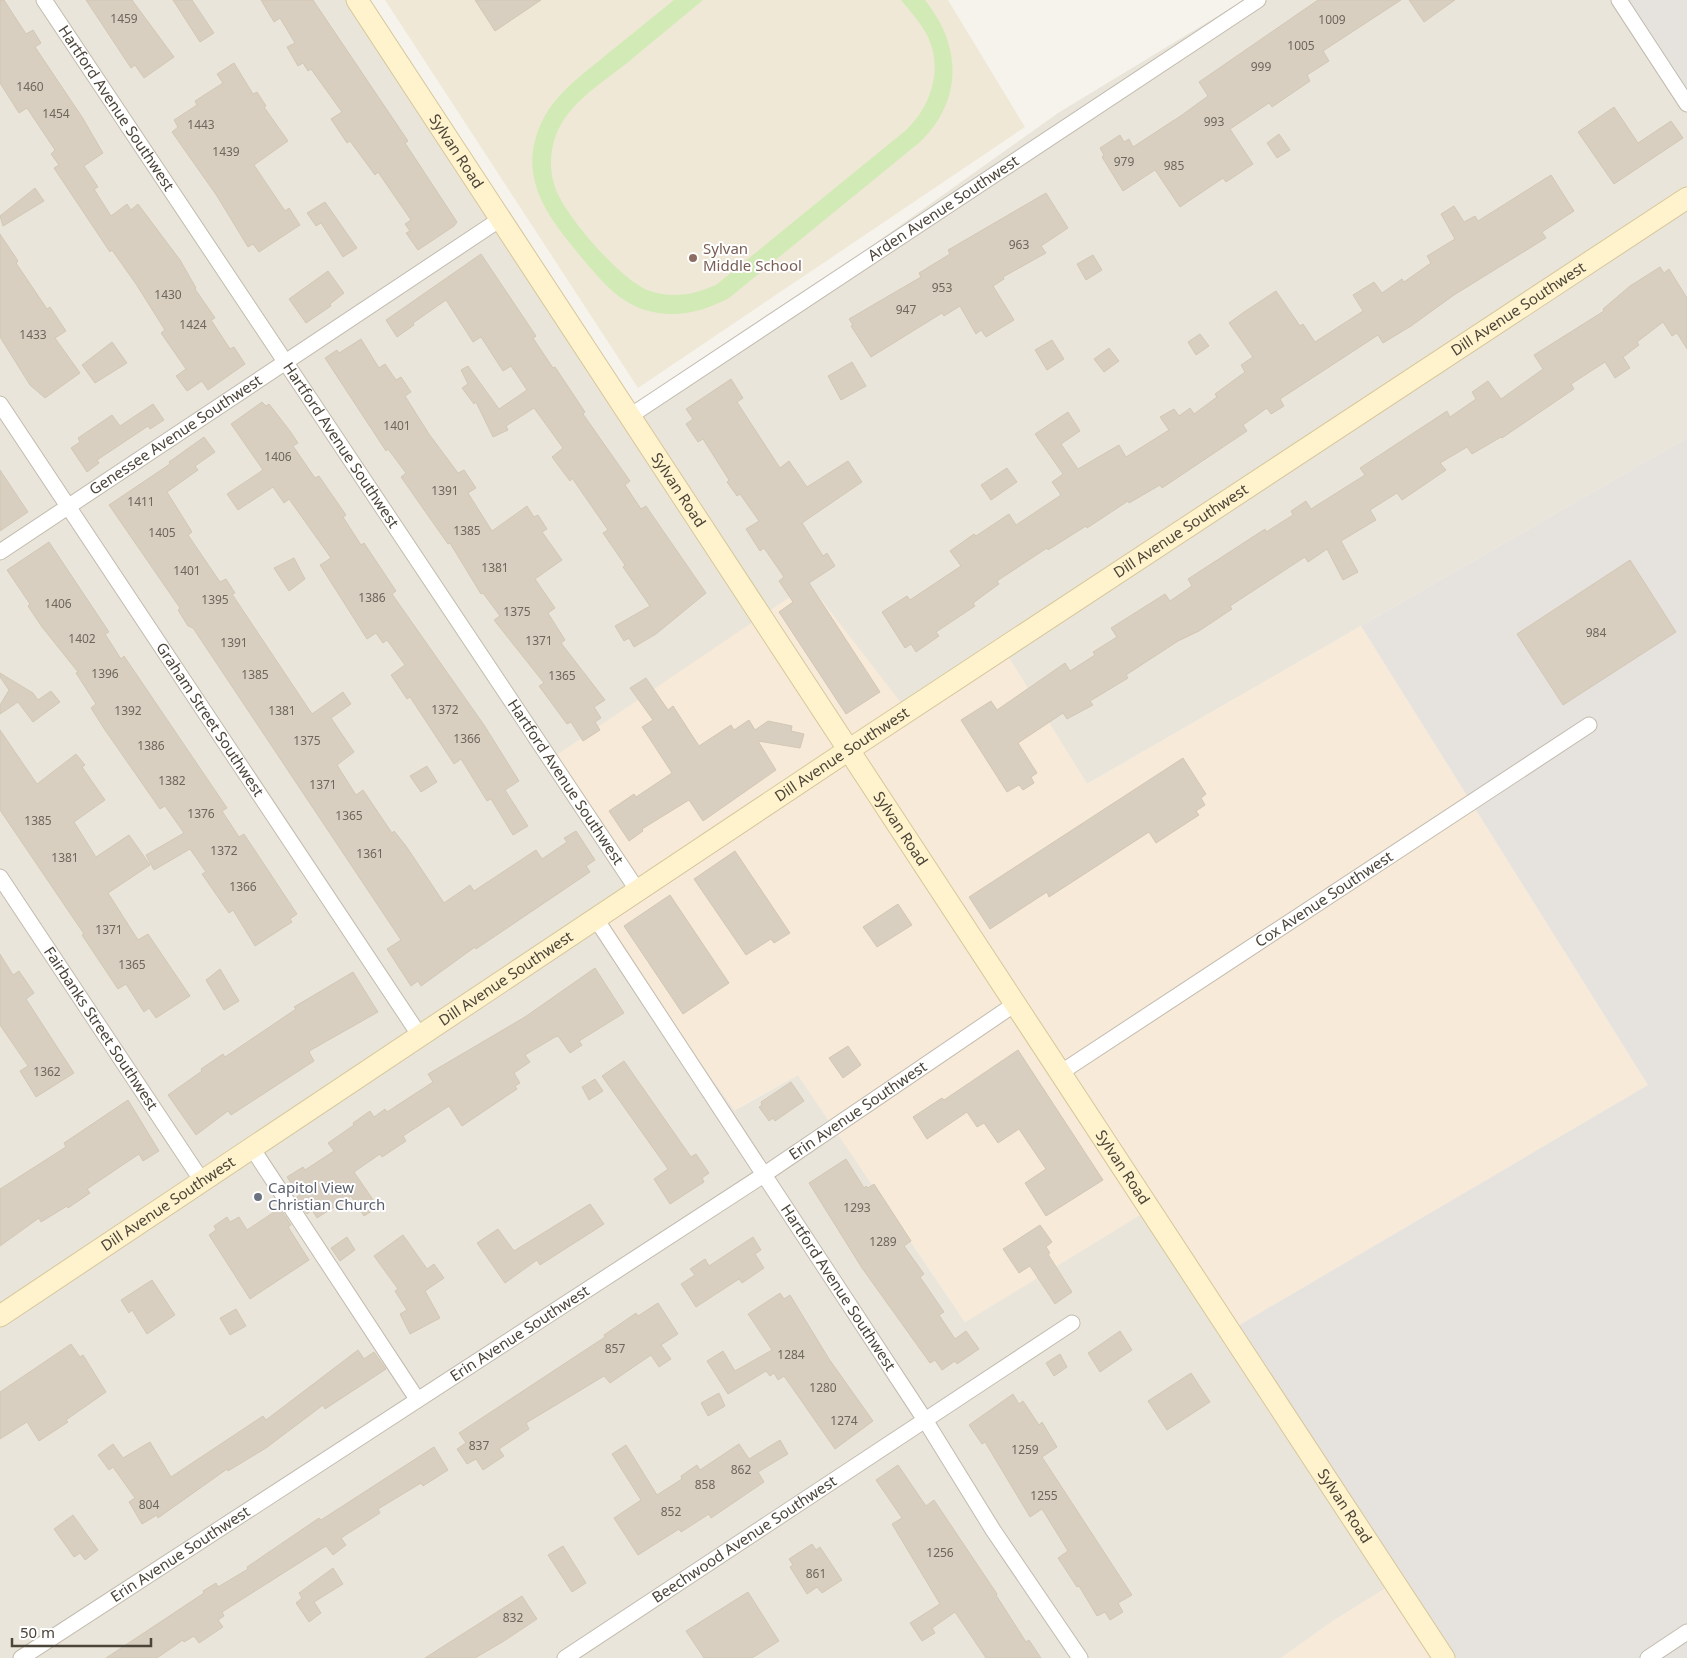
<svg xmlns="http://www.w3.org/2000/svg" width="1687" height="1658" font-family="'Noto Sans',sans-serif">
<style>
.residential{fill:#eae5da}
.commercial{fill:#f7ead8}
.industrial{fill:#e6e2dd}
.education{fill:#efe8d6}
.pitch{fill:#d2eab5}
.building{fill:#d8cfc1;stroke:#d3c7b4}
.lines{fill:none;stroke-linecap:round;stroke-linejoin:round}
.minor-casing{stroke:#c2bbae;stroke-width:17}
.secondary-casing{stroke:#d6c79b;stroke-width:23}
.minor{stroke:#fff;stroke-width:15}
.secondary{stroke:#fff3cd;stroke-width:21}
.education-dot{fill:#8d6e63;stroke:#fff;stroke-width:2}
.worship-dot{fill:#6b7280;stroke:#fff;stroke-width:2}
.labels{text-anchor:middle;stroke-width:4;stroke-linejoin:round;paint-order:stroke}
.number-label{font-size:12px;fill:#6e675b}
.street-label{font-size:15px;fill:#4b4439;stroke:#fff}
.education-label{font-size:15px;fill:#785e54;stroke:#fff;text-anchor:start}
.worship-label{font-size:15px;fill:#5b616d;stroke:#fff;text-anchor:start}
</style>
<rect width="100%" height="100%" fill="#f6f3ec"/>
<polygon class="residential" points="0,0 354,0 630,418 1058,113 1244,0 1613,0 1687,108 1687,438 1087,784 1005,652 639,882 735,1110 798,1075 965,1322 1143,1213 1394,1583 1333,1621 1281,1658 0,1658"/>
<g class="commercial">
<polygon points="809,584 909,713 1005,651 1087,784 1361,626 1648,1085 1224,1334 1142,1214 965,1322 798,1075 734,1110 595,914 639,882 555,756"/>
<polygon points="1394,1583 1445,1658 1281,1658 1333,1621"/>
</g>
<g class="industrial">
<polygon points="1613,0 1687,0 1687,108"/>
<polygon points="1687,438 1687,1658 1445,1658 1224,1334 1648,1085 1361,626"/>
</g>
<polygon class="education" points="385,0 948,0 1025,127 638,388"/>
<path class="pitch" d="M674 0H703C678 21 652 42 627 63 602 83 568 103 556 135 550 150 549 171 555 187 564 215 622 282 650 291 673 299 695 294 716 285L905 131C931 107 944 69 927 35 920 22 910 11 901 0H925C962 46 963 100 920 142L729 298C703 312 674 319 645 310 617 301 600 279 582 258 550 219 517 180 540 126 553 95 581 76 606 55 629 37 651 18 674 0Z"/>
<g class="building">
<polygon points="0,0 4,0 26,34 33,30 41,43 35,47 82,117 103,153 84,166 98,187 94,189 111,216 127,204 131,210 138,204 180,260 196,288 195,289 215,318 211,320 230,349 234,347 245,364 208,390 202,381 187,391 176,376 186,369 161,333 165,330 136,284 112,250 110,252 54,168 59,165 51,154 55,150 27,108 19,113 0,83"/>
<polygon points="86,0 132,0 174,57 144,78 135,65 131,68"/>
<polygon points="173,0 192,0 214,33 200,42"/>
<polygon points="261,0 313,0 408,141 405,143 457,222 454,226 418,250 406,233 410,231 405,224 411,220 378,172 375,175 350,141 347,143 331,119 342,112 311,69 308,71 303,63 298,66 287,47 295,43 280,18 274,22"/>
<polygon points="475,0 541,0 495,31"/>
<polygon points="1318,0 1401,0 1323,51 1329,61 1307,75 1310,81 1272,107 1269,103 1230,129 1253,164 1226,182 1223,178 1180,207 1155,170 1123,191 1102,157 1104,155 1100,148 1120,135 1124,142 1129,139 1133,147 1182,115 1208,96 1199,82"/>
<polygon points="1409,0 1455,0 1424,22"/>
<polygon points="234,63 253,94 257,92 266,106 264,107 288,141 254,165 285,211 289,208 300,225 259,252 253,244 248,247 217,196 172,132 178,127 174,120 197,105 195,101 223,83 217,74"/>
<polygon points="1614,107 1638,143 1671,121 1683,138 1614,184 1578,132"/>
<polygon points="1279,134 1290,150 1277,158 1267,143"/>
<polygon points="1551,175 1574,211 1542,232 1546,238 1454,295 1411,326 1383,343 1378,335 1280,399 1284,406 1271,414 1267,408 1243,425 1247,431 1162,488 1160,485 1129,503 1128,501 1087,528 1086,526 1048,550 1047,548 997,581 999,584 973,603 975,606 936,632 939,636 916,652 911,644 905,648 882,612 907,596 910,600 961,566 950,551 974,534 976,536 1009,514 1016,525 1061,495 1052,482 1063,474 1035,434 1068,412 1080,431 1061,444 1078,469 1119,445 1126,457 1169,430 1160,417 1174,409 1179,416 1190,408 1194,414 1217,397 1215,394 1245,372 1241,365 1253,357 1229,323 1244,312 1276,291 1300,326 1303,324 1315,342 1363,311 1353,295 1374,282 1382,293 1402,279 1404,282 1431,263 1427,256 1455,239 1441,214 1454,206 1464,222 1475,216 1478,221"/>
<polygon points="35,188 44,201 3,226 0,216"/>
<polygon points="1046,193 1068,228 1041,246 1046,253 1003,277 1004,279 993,286 1014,320 986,337 981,330 976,334 960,306 944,316 942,313 871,357 851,326 853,325 849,319 921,277 919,273 950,254 948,250"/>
<polygon points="325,202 357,248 343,257 321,223 316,226 307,213"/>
<polygon points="0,234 18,261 16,263 47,309 50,307 66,331 55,338 80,373 45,398 30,385 0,337"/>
<polygon points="481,254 536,336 533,338 553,368 555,367 585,412 583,414 630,481 625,485 641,509 646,506 706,593 656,634 634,647 629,638 624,641 615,626 650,606 623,567 625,565 603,533 608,530 572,478 570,481 552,457 563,448 534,408 506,426 508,430 493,437 476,402 474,404 462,388 468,384 461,370 468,366 499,409 527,390 511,366 503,371 481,337 473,342 446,300 413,323 414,325 397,337 386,320"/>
<polygon points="1093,255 1102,270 1086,280 1077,264"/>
<polygon points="1660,267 1664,273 1669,269 1687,298 1687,349 1677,333 1672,336 1663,322 1637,342 1639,345 1623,357 1630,368 1615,378 1605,362 1571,384 1574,389 1502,438 1501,437 1472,454 1467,447 1440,463 1446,470 1402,500 1397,493 1370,510 1376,520 1341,541 1358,572 1343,580 1327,549 1308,562 1305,557 1230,606 1232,609 1199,631 1178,641 1126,675 1128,678 1090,701 1093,705 1067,719 1063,713 1018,743 1037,773 1031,777 1034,783 1023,790 1019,785 1007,792 961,720 991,701 997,710 1065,663 1070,671 1095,655 1093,652 1117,637 1111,628 1165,594 1170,601 1192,586 1188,579 1265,529 1266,532 1293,515 1291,511 1306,501 1311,509 1365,475 1360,468 1447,411 1450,417 1476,399 1472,392 1488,381 1501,399 1543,369 1534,355 1604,311 1603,309 1630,286"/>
<polygon points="328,271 344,293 330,304 331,306 306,323 289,299"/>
<polygon points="1200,334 1209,346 1196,355 1188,342"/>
<polygon points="361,339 379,368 385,364 396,380 401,377 411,392 405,396 429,434 458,473 464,470 476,488 468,493 492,531 527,506 534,517 538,515 547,529 542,532 562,560 535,579 555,608 548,613 565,640 561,643 605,700 594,707 601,718 595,722 600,730 583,741 571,722 567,724 539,686 544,683 494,620 500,616 483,593 481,594 450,543 448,544 401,477 406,473 388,449 386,451 325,358 337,350 339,353"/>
<polygon points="1052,340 1064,359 1047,370 1035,350"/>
<polygon points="112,342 127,363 95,383 82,365"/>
<polygon points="1109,348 1119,361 1104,372 1094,359"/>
<polygon points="852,362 866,386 841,400 828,376"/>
<polygon points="731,379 743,398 737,402 780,468 789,461 807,487 848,461 862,482 802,523 823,556 827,553 835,566 809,583 880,692 846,714 779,612 793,602 779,581 784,577 764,548 760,551 746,529 759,521 740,494 737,496 727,482 729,480 703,439 698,442 686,424 693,419 686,409"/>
<polygon points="262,402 266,406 269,404 290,431 298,443 293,446 315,478 319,476 346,515 343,517 361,545 364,543 396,591 392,594 484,725 519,781 505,790 528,826 513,835 491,799 487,801 461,759 454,764 410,697 407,699 391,675 405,665 387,640 383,643 376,633 367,639 320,565 331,558 289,499 284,503 273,487 238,510 227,494 263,470 231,424"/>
<polygon points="153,404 164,420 150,429 148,426 97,460 99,463 87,472 71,448 80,442 78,438 112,415 120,426"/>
<polygon points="204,437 215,452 195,466 198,470 167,492 192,532 188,535 220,582 226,579 235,593 232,594 312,714 343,692 351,704 331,718 354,752 337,765 356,795 363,790 392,833 394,831 406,846 444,903 470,885 474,891 536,850 542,859 567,842 564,838 576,831 595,860 586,866 590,872 476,949 475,947 421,986 418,981 411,986 387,949 401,940 193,628 188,626 178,610 180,608 109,505 170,464 169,462"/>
<polygon points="1007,468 1017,482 991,500 981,485"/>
<polygon points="0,470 28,512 0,531"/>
<polygon points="49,542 109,632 105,634 121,659 124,656 227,808 222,811 239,837 244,834 297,914 290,919 292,922 255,946 233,910 229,913 202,874 206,872 190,849 154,870 146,855 184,833 165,806 160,809 105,730 91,708 96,704 76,673 78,672 42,627 28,606 30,604 7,570"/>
<polygon points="294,558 305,579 289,591 274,568"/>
<polygon points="1630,560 1676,632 1563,705 1517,634"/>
<polygon points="0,673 33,693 38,700 51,691 60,702 33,722 18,702 0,714 0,705 9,690 0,677"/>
<polygon points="646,678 668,710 673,706 699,746 731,725 734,730 749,720 755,730 768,721 792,726 791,731 804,734 800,748 758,741 776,770 703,821 689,800 642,829 643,831 629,841 609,811 634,794 636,797 672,773 642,727 653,720 630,688"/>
<polygon points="0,730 37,784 76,754 85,765 82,767 105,800 74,822 96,857 129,835 150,865 108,893 138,940 148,934 190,996 156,1018 149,1008 144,1012 126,984 118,989 82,935 84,934 0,810"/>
<polygon points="1183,758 1206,794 1201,798 1205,805 1196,811 1199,815 1156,843 1149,832 1049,897 1047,892 990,929 969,897"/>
<polygon points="427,766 437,782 421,792 410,776"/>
<polygon points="735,851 790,933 774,943 771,939 746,955 694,879"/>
<polygon points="670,895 729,983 683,1014 624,926"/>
<polygon points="898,904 912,925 877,947 863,927"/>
<polygon points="0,954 13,975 19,971 34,993 26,999 74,1073 36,1097 20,1071 28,1066 0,1025"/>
<polygon points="595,968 624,1013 579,1041 582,1045 570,1053 558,1036 555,1037 525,1055 530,1062 514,1073 520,1083 515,1086 517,1089 462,1126 449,1106 403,1136 406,1141 382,1157 380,1154 354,1172 378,1207 364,1216 351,1196 317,1218 312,1210 307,1214 296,1198 299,1195 287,1177 303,1167 305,1170 334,1151 328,1143 354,1125 353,1123 370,1111 374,1117 385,1109 387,1112 433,1082 428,1074 525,1017"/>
<polygon points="220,969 239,1001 224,1010 206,980"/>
<polygon points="353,972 378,1012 311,1050 309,1052 314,1061 231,1115 228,1111 196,1135 168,1095 202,1071 201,1069 223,1054 225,1057 296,1009 294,1007"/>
<polygon points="848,1046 861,1065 843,1078 829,1058"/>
<polygon points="1018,1050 1103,1180 1046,1216 1025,1183 1046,1169 1019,1129 998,1143 984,1123 977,1127 967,1112 927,1139 913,1117 942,1098 944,1100"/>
<polygon points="624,1061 691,1157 696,1154 709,1173 702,1178 704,1182 670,1204 654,1179 668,1169 602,1076"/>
<polygon points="595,1079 603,1091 589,1100 582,1087"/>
<polygon points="791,1082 804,1101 775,1121 773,1118 769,1121 759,1107 762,1105 761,1102"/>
<polygon points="128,1100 159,1151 143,1161 139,1154 87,1189 90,1193 68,1208 67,1206 41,1222 39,1218 0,1246 0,1189 66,1147 64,1143"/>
<polygon points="846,1159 864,1188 866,1186 868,1188 874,1184 911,1241 904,1246 924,1274 920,1277 944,1312 939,1315 955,1339 966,1331 979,1349 957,1364 955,1361 942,1370 935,1360 930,1363 862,1268 809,1183"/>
<polygon points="590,1204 604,1224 540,1265 537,1260 505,1283 477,1243 498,1229 514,1251"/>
<polygon points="280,1208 291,1225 288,1227 309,1260 250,1299 209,1235 216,1230 214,1226 227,1217 230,1222 239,1217 247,1230"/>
<polygon points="1040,1225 1052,1242 1046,1247 1050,1253 1048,1254 1072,1292 1055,1304 1030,1266 1019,1273 1003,1249"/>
<polygon points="403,1235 427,1269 434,1264 444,1278 425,1291 440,1318 410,1334 400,1314 407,1310 395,1291 398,1289 374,1256"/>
<polygon points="347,1237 355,1250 340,1261 331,1248"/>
<polygon points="753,1237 761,1250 755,1254 764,1268 742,1283 739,1279 696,1307 681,1284 695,1275 690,1269 705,1259 709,1266"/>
<polygon points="152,1280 175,1315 147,1334 132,1310 129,1313 121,1300"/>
<polygon points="780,1293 784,1299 790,1295 829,1359 873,1421 835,1449 784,1376 778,1380 774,1373 770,1376 766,1371 728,1394 707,1361 723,1351 735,1371 772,1350 748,1314"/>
<polygon points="658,1303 678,1334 661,1345 671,1359 659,1367 651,1355 610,1383 604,1376 526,1423 529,1429 499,1449 504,1456 483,1470 476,1459 467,1464 457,1449 466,1443 459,1433 605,1337 604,1335 636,1313 638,1316"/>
<polygon points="236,1309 246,1326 230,1335 220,1318"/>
<polygon points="1120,1331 1132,1350 1100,1372 1088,1353"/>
<polygon points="71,1344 80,1357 83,1355 106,1392 66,1420 68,1422 39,1441 27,1422 0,1439 0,1392"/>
<polygon points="358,1350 364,1359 374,1352 386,1369 325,1409 323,1405 266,1448 228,1471 227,1469 158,1518 157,1515 142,1524 129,1502 135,1498 113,1467 109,1470 98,1455 113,1444 123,1458 150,1442 171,1477 263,1416 266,1420"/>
<polygon points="1060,1354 1067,1367 1054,1376 1046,1363"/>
<polygon points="1191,1373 1210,1402 1167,1430 1148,1401"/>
<polygon points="719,1393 725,1406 708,1416 701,1403"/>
<polygon points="1013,1394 1019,1404 1023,1401 1039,1425 1042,1422 1057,1447 1042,1457 1132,1595 1118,1603 1123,1612 1110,1620 1105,1612 1097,1616 1079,1586 1077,1587 1058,1558 1068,1551 1042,1509 1030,1517 985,1442 982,1444 969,1425"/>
<polygon points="780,1440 788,1454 758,1472 764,1482 711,1518 709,1514 681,1532 679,1529 638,1555 614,1518 641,1500 612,1454 626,1445 657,1495 682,1479 681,1476 697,1465 700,1470 739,1444 749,1459"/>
<polygon points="434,1447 448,1470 423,1486 421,1483 378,1509 380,1513 341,1538 346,1545 333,1555 326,1546 222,1612 224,1616 218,1620 223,1627 199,1643 194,1636 184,1642 183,1640 157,1658 106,1658 204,1593 203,1591 216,1583 218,1587 248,1569 247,1567 319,1518 321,1520"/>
<polygon points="898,1465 926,1506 934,1500 997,1594 996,1595 1026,1642 1029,1640 1041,1658 986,1658 955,1612 932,1628 935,1633 922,1641 910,1623 940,1604 892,1524 902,1518 876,1480"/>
<polygon points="73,1515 98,1550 85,1560 80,1553 74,1557 54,1529"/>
<polygon points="812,1544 816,1550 820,1547 842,1580 822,1593 817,1587 807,1594 790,1567 793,1565 789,1559"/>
<polygon points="563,1546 586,1583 572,1592 548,1555"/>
<polygon points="333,1568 343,1584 314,1602 321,1613 309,1622 296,1603 302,1598 299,1593"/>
<polygon points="748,1592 779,1641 752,1658 704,1658 686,1631"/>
<polygon points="522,1596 537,1619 504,1641 475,1658 425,1658"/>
</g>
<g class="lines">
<defs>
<g id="minor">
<path id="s1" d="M44 0 638 891"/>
<polyline points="1619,0 1687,104"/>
<path id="s2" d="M0 404 420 1036"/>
<path id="s3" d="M630 416 1258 0"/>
<path id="s4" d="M0 552 502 218"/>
<path id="s5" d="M0 877 202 1181"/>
<path id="s6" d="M596 919 925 1420 993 1530 1080 1658"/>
<path id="s7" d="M1060 1073 1589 725"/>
<polyline points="252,1148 417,1399"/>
<path id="s8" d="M21 1658 762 1176 1015 1004"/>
<path id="s9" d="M565 1658 1072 1323"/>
<polyline points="1648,1658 1687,1632"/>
</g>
<g id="secondary">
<path id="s10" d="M357 0 1444 1658"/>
<path id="s11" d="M0 1316 847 751 1687 198"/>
</g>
</defs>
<use href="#minor" class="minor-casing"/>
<use href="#secondary" class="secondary-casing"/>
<use href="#minor" class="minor"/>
<use href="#secondary" class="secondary"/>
</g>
<circle class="education-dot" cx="693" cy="258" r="5"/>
<circle class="worship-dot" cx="258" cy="1197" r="5"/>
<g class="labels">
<g class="number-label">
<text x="124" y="23">1459</text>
<text x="1332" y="24">1009</text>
<text x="1301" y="50">1005</text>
<text x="1261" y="71">999</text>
<text x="30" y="91">1460</text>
<text x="56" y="118">1454</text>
<text x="1214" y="126">993</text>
<text x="201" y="129">1443</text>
<text x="226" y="156">1439</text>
<text x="1124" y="166">979</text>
<text x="1174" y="170">985</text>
<text x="1019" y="249">963</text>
<text x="942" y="292">953</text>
<text x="168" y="299">1430</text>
<text x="906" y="314">947</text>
<text x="193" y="329">1424</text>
<text x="33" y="339">1433</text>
<text x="397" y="430">1401</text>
<text x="278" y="461">1406</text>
<text x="445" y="495">1391</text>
<text x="141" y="506">1411</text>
<text x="467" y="535">1385</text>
<text x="162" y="537">1405</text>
<text x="495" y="572">1381</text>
<text x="187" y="575">1401</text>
<text x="372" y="602">1386</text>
<text x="215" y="604">1395</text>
<text x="58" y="608">1406</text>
<text x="517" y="616">1375</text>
<text x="1596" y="637">984</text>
<text x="82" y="643">1402</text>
<text x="539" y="645">1371</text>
<text x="234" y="647">1391</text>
<text x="105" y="678">1396</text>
<text x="255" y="679">1385</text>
<text x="562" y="680">1365</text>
<text x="445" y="714">1372</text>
<text x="128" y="715">1392</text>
<text x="282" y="715">1381</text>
<text x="467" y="743">1366</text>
<text x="307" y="745">1375</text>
<text x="151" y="750">1386</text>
<text x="172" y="785">1382</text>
<text x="323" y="789">1371</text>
<text x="201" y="818">1376</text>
<text x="349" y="820">1365</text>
<text x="38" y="825">1385</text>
<text x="224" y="855">1372</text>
<text x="370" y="858">1361</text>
<text x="65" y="862">1381</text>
<text x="243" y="891">1366</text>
<text x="109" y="934">1371</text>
<text x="132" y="969">1365</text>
<text x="47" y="1076">1362</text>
<text x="857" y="1212">1293</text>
<text x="883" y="1246">1289</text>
<text x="615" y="1353">857</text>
<text x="791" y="1359">1284</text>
<text x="823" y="1392">1280</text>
<text x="844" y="1425">1274</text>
<text x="479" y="1450">837</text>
<text x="1025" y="1454">1259</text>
<text x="741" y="1474">862</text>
<text x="705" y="1489">858</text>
<text x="1044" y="1500">1255</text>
<text x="149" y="1509">804</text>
<text x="671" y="1516">852</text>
<text x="940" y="1557">1256</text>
<text x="816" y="1578">861</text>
<text x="513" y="1622">832</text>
</g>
<g class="street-label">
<text dy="5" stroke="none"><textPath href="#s1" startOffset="130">Hartford Avenue Southwest</textPath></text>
<text dy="5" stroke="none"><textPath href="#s10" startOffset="181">Sylvan Road</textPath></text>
<text dy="5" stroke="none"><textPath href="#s3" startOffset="376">Arden Avenue Southwest</textPath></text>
<text dy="5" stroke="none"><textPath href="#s11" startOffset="1822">Dill Avenue Southwest</textPath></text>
<text dy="5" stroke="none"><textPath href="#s4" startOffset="211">Genessee Avenue Southwest</textPath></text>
<text dy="5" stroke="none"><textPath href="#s1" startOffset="535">Hartford Avenue Southwest</textPath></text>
<text dy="5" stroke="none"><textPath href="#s10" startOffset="586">Sylvan Road</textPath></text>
<text dy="5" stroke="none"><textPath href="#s11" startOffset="1418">Dill Avenue Southwest</textPath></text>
<text dy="5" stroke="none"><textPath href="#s2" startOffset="379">Graham Street Southwest</textPath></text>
<text dy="5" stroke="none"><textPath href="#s11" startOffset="1012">Dill Avenue Southwest</textPath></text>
<text dy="5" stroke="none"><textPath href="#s1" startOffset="940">Hartford Avenue Southwest</textPath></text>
<text dy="5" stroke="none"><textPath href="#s10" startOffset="991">Sylvan Road</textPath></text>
<text dy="5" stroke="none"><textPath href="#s7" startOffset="316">Cox Avenue Southwest</textPath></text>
<text dy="5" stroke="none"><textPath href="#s11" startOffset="608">Dill Avenue Southwest</textPath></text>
<text dy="5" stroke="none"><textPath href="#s5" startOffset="182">Fairbanks Street Southwest</textPath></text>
<text dy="5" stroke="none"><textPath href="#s8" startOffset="1000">Erin Avenue Southwest</textPath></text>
<text dy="5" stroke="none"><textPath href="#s10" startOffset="1396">Sylvan Road</textPath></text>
<text dy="5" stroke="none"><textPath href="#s11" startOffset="202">Dill Avenue Southwest</textPath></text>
<text dy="5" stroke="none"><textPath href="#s6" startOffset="441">Hartford Avenue Southwest</textPath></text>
<text dy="5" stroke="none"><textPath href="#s8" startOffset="595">Erin Avenue Southwest</textPath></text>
<text dy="5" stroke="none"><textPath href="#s10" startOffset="1801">Sylvan Road</textPath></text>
<text dy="5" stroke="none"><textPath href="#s9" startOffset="215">Beechwood Avenue Southwest</textPath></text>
<text dy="5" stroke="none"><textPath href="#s8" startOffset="190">Erin Avenue Southwest</textPath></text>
</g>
<g class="education-label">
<text x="703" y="254">Sylvan<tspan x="703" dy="17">Middle School</tspan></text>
</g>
<g class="worship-label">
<text x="268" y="1193">Capitol View<tspan x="268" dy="17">Christian Church</tspan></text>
</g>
</g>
<path d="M12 1638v8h139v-8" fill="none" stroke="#4b4439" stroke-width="2.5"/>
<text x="20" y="1638" font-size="15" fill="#4b4439" stroke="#ffffff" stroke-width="4" paint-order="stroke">50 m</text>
</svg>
